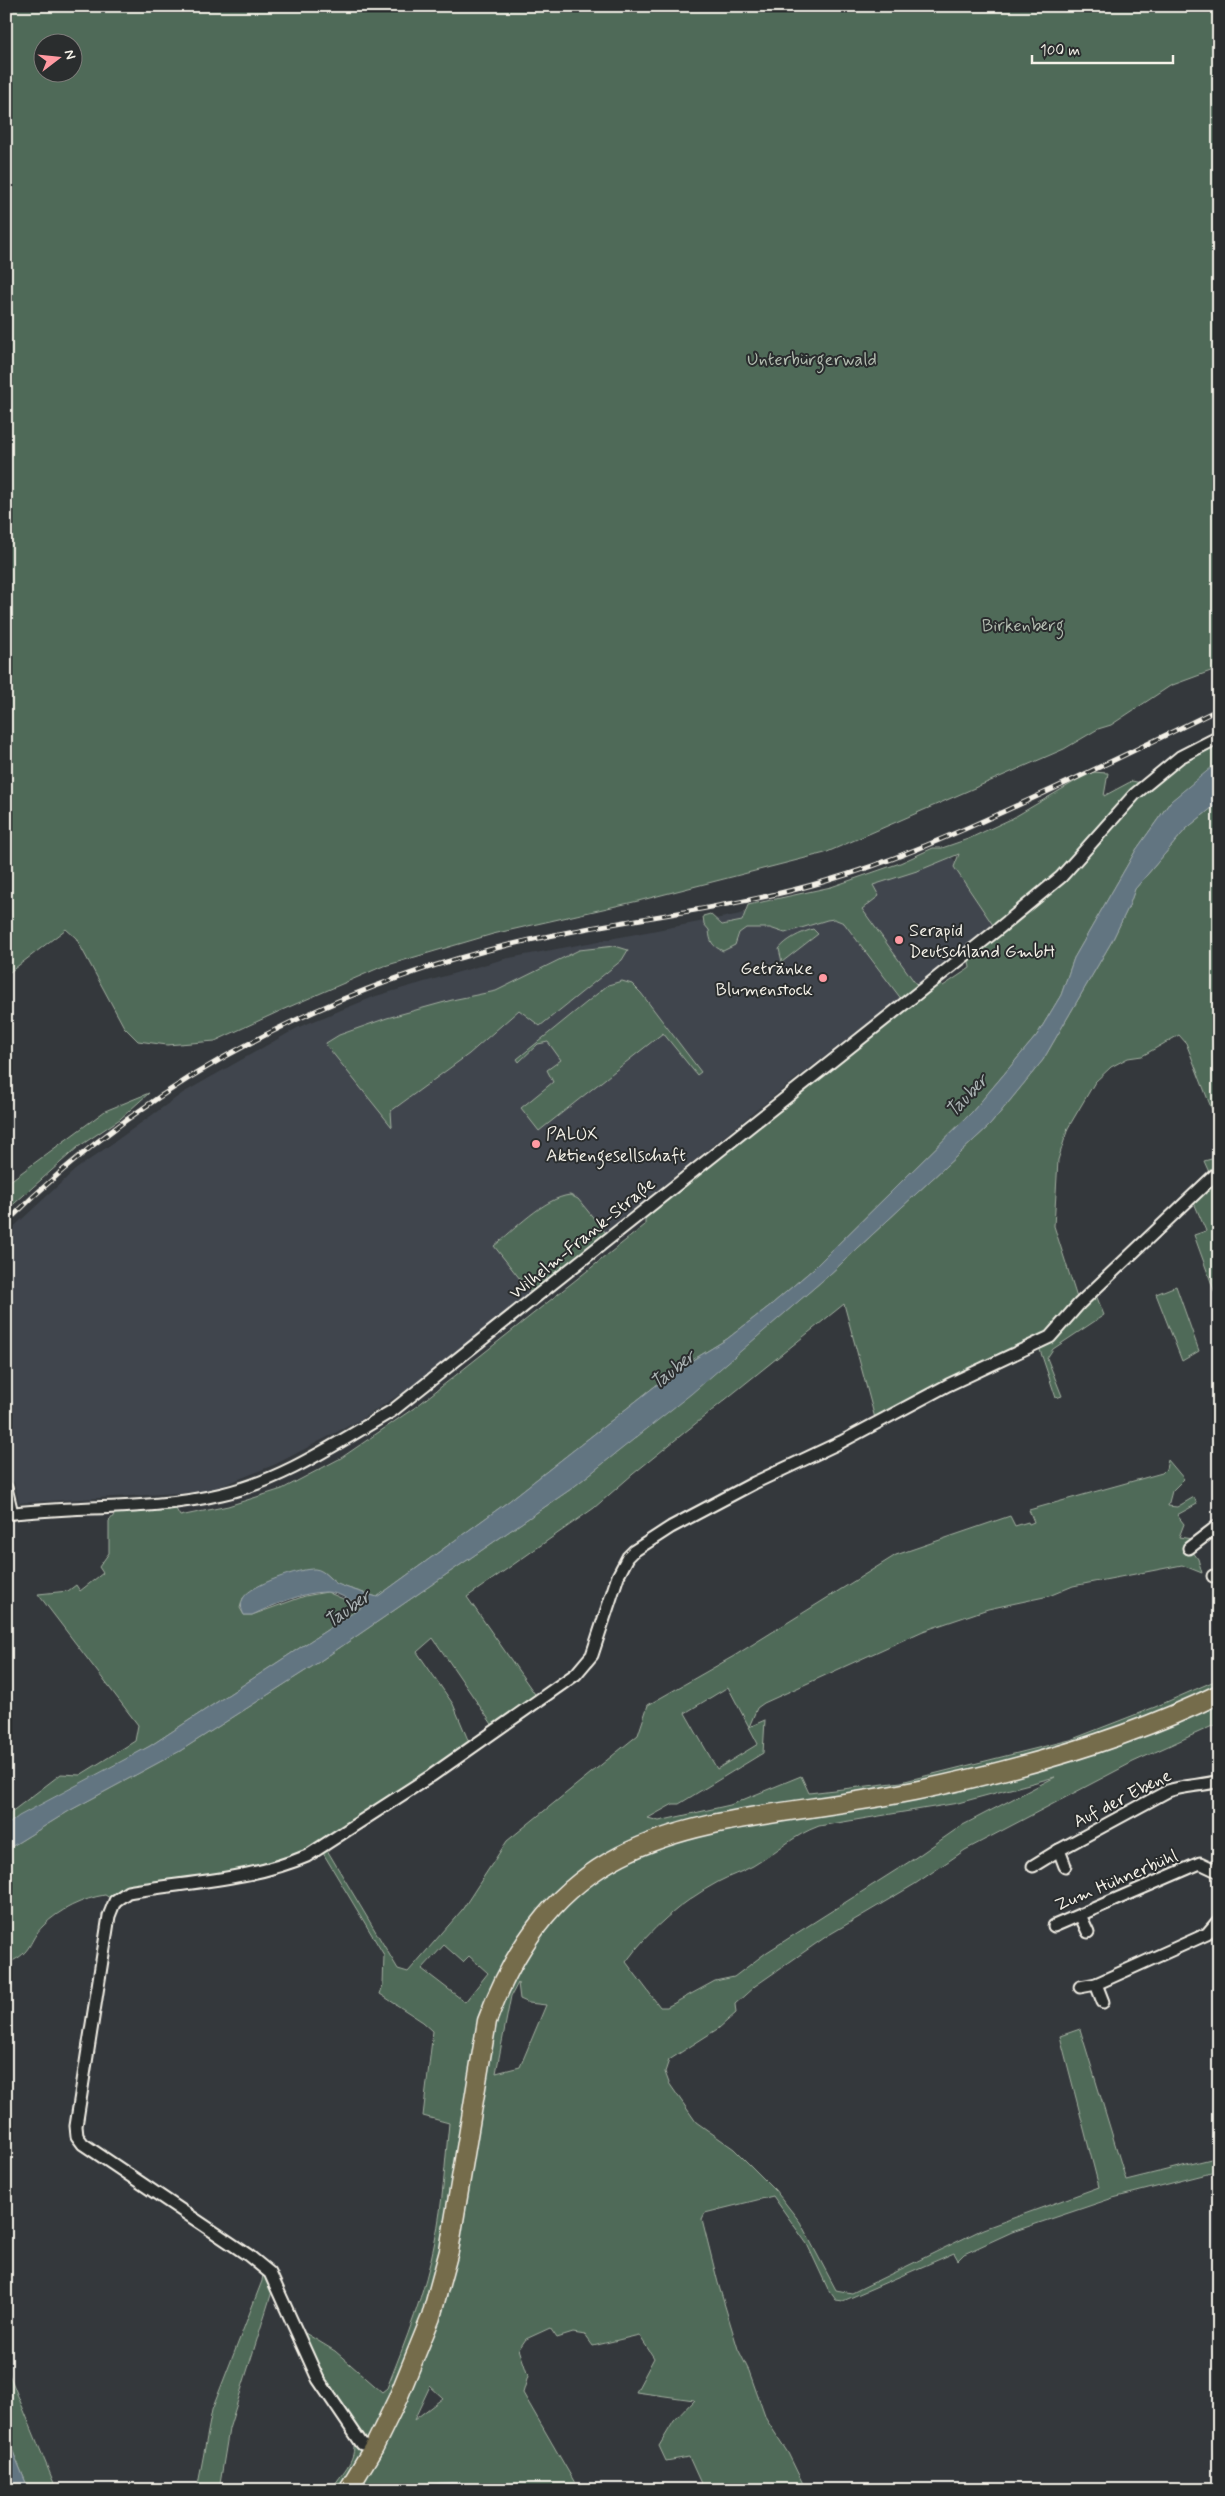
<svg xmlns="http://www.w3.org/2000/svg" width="1225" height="2496" font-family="Mynerve,sans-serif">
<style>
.built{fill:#40454d}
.green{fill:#4f6a59;stroke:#a2aea0;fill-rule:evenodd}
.water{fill:#627581;stroke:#9ca7aa}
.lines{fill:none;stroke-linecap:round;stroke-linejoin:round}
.stream{stroke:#9ca7aa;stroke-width:3}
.street-casing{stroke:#f4f1e8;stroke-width:15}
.primary-casing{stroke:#f4f1e8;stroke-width:21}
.street{stroke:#2a2d2e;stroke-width:11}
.primary{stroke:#746c4b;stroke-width:18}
.rail-casing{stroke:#f4f1e8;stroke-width:5}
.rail{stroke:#2a2d2e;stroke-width:3;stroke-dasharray:9;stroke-linecap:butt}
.poi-dot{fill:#ff9aa2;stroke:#2a2d2e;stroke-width:2}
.labels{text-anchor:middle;stroke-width:4;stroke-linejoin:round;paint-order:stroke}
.park-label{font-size:18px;fill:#b2bbaf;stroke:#2a2d2e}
.poi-label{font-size:18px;fill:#f4f1e8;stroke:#2a2d2e;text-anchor:start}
.street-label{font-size:18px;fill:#f4f1e8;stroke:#2a2d2e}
.water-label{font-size:19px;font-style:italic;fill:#abb3b4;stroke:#2a2d2e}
</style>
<rect width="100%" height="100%" fill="#34383c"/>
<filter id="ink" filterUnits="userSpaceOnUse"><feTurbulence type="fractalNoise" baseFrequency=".02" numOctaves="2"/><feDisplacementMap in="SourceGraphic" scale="10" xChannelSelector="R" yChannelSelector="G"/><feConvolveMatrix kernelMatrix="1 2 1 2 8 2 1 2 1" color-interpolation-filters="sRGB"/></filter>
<g filter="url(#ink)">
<polygon class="built" points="947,850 998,922 784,1088 422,1380 360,1420 276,1464 219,1487 193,1492 19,1503 14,1483 6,1473 6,1234 75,1170 183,1093 299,1027 376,996 504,959 736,915 838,889"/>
<g class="green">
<path d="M6 6H1219V668L1170 686 1111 725 1098 729 1064 749 825 853 638 901 493 934 381 967 282 1010 215 1041 167 1045 138 1041 124 1027 76 938 66 929 6 975ZM72 42V72H42V42Z"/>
<path d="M1219 737V765L1212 768 1170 802 1136 850 1074 958 1061 995 1037 1035 972 1112 813 1269 772 1304 727 1339 673 1372 509 1501 377 1597 338 1585 323 1572 243 1598 240 1608 244 1615H252L305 1596 327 1592 362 1607 150 1746 6 1826V1816L61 1774 80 1775 135 1741 138 1725 38 1594 68 1591 76 1585 80 1591 103 1573 99 1567 109 1553V1521L121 1507 172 1502 180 1516 228 1506 282 1489 341 1458 417 1406 645 1225V1210L905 1004 844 923 834 919 827 920 785 933 770 928H746L739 933 735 945 723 951C712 946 710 942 709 930L704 924 703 916 710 914 722 925 742 921 748 905 831 887 900 863 933 848H942L968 839 1011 819 1091 772 1108 773 1104 796 1132 781 1146 784ZM959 854 954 867 997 931 968 954 970 968 943 986 937 979 921 991 862 909 879 896 873 885 920 870Z"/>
<path d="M1219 802V1128L1186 1043 1179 1035 1142 1056 1128 1058 1111 1067 1095 1082 1068 1128 1058 1160 1054 1226 1079 1304 1094 1290 1104 1315 1053 1349 1047 1358 1062 1396 1056 1398 1038 1344 876 1422 844 1304 633 1474 594 1508 467 1597 539 1700 496 1730 433 1638 417 1652 453 1704 471 1747 324 1845 398 1969 408 1972 462 1910 507 1841 638 1735 648 1705 734 1656 896 1555 1010 1516 1015 1526 1028 1522 1029 1524 1034 1522 1029 1510 1162 1473 1166 1469 1168 1460 1184 1479 1172 1491 1168 1506 1177 1507 1194 1497 1197 1504 1177 1515 1184 1524 1179 1537 1192 1539 1190 1548 1198 1559 1202 1573 1182 1565 1073 1586 1049 1596 988 1609 923 1631 764 1703 757 1708 749 1727 765 1720 763 1753 679 1804H673L648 1818 659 1821 730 1805 801 1776 809 1793 901 1782 1070 1740 1155 1707 1219 1679V1723L1133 1762 965 1850 915 1884 827 1936 755 1986 735 2004 736 2013 719 2028 669 2060 665 2072 669 2083 696 2122 734 2149 775 2190 800 2222 836 2290 852 2293 983 2229 1099 2187 1060 2036 1080 2029 1126 2180 1219 2157V2171L1113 2198 1012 2232 964 2254 958 2260 954 2253 843 2301 836 2300 828 2289 807 2244 773 2196 705 2213 702 2219 718 2283 738 2349 749 2371 766 2419 788 2453 806 2490H702L703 2488 689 2457 666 2461 659 2446 674 2421 694 2400 636 2392 654 2358 639 2335 593 2346 585 2335 573 2333 557 2338 550 2328 526 2339 519 2349 528 2376 523 2393 579 2490H331C347 2465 360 2459 351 2429L295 2327 335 2351 382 2392 387 2388C406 2340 425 2292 435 2241 443 2202 445 2163 449 2123L423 2116 433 2031 423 2022 380 1994 383 1985 384 1955 320 1848 290 1863 147 1889 115 1901 105 1895C84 1898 58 1910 43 1926 28 1941 33 1952 10 1962L6 1970V1850L69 1811 180 1751 313 1666 571 1489 691 1393 829 1275 990 1125 1043 1060 1112 941 1129 906 1135 889 1186 829ZM728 1687 758 1744 717 1769 685 1713ZM1055 1777 961 1826 912 1860 767 1952 734 1977 715 1981 667 2007H660L626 1962C650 1929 681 1902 718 1882 729 1876 742 1872 753 1866 775 1853 794 1835 819 1826L958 1803ZM444 1945 463 1962 469 1956 488 1973 465 2002 422 1969ZM518 1983 520 1999 529 2003 546 2005 520 2067 496 2073 511 1996ZM430 2386 443 2398 414 2420Z"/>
<path d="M813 929 818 934 782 962 779 949C787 939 800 933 813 929Z"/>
<polygon points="615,946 628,950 622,960 540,1026 519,1010 469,1054 391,1111 392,1127 327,1046 326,1043 339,1035 387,1018 452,1000 496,991 579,950"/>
<polygon points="622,981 632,984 641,993 701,1072 697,1075 663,1033 539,1131 521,1108 553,1082 547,1070 561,1060 548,1042 538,1044 519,1062 517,1059 608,985"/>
<polygon points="149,1093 120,1119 78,1147 6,1211 6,1184 105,1111"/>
<polygon points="1219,1157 1219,1304 1194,1235 1206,1231 1192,1198 1212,1179 1204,1161"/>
<path d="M570 1195 578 1199 610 1238 535 1298 494 1246C514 1230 544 1198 570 1195Z"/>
<polygon points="1176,1286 1199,1351 1182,1361 1156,1294"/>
<polygon points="264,2267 275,2282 229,2429 219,2490 197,2490 212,2410 262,2281"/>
<polygon points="6,2367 56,2488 55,2490 29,2490 6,2435"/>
</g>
<g class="water">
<path d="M1219 765V802L1186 829 1135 889 1129 906 1112 941 1043 1060 990 1125 829 1275 691 1394 571 1489 313 1666 180 1751 69 1811 6 1850V1826L19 1816 150 1746 362 1607C352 1601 338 1592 326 1592 302 1592 274 1605 252 1615H244C241 1609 240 1603 244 1597 251 1585 300 1568 315 1569 326 1570 330 1582 340 1585 352 1590 365 1593 377 1597L509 1501 673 1372 727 1339 772 1304 813 1269 972 1112 1037 1035 1061 995 1074 958 1136 850 1171 801 1212 767Z"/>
<polygon points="6,2435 29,2490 6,2490"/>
</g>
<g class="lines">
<path class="stream" d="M413 2490C433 2483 463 2480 483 2490"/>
<defs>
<g id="street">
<polyline points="6,1488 12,1513"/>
<path d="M6 1514C78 1505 151 1511 222 1494 284 1480 338 1442 392 1411L997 930 1061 877 1135 794 1180 757 1219 737"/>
<polyline points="1189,1548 1219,1525"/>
<polyline points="1213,1576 1219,1576"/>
<polyline points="1033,1866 1059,1850"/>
<path d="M1065 1866 1059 1850 1168 1791C1185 1785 1202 1786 1219 1781"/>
<polyline points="1080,1915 1088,1932"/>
<polyline points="1054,1926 1200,1863 1219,1872"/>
<polyline points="1096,1984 1103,2002"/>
<polyline points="1080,1987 1096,1984 1207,1934 1219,1920"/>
<path d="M374 2447 362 2444 318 2379 270 2273 248 2255 83 2144 77 2136 76 2126 109 1916 115 1901 128 1892C187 1882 251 1880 307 1856L431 1776 576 1674 592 1655 618 1576 628 1557 634 1551 671 1527 754 1483 841 1442 948 1385 1050 1337 1079 1304 1219 1171"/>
</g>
<path id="primary" d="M348 2490 374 2447 398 2398 431 2317 449 2251 487 2021C567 1804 725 1829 914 1791 1017 1770 1124 1741 1219 1694"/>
</defs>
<use href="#street" class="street-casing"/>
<use href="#primary" class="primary-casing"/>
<use href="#street" class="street"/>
<use href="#primary" class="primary"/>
<defs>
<path id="rail" d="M6 1223C158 1070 359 971 569 932 655 915 742 906 826 881 888 863 948 837 1007 810 1078 778 1148 744 1219 709"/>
</defs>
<use href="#rail" class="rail-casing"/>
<use href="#rail" class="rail"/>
</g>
</g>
<g class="poi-dot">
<circle cx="899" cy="940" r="5"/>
<circle cx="823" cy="978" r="5"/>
<circle cx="536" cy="1144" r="5"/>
</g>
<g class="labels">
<g class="park-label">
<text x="812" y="365">Unterbürgerwald</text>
<text x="1023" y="631">Birkenberg</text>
</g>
<g class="poi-label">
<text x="909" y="936">Serapid<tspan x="909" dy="21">Deutschland GmbH</tspan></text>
<text x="813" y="974" text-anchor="end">Getränke<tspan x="813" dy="21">Blumenstock</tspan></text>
<text x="546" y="1140">PALUX<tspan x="546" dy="21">Aktiengesellschaft</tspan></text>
</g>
<g class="street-label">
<text transform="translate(582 1238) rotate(-39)" y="6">Wilhelm-Frank-Straße</text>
<text transform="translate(1122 1798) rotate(-27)" y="6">Auf der Ebene</text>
<text transform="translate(1116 1880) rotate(-23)" y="6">Zum Hühnerbühl</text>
</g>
<g class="water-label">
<text transform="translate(966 1095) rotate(-46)" y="7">Tauber</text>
<text transform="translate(672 1369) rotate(-38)" y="7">Tauber</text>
<text transform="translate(347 1608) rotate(-35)" y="7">Tauber</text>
</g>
</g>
<rect width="1225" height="2496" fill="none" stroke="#2a2d2e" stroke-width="25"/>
<rect x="12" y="12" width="1200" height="2471" fill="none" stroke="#f4f1e8" stroke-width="2" filter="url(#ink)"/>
<g transform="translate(58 58) rotate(74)"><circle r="24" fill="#2a2d2e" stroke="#7b7b78"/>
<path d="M0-4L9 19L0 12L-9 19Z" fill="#ff9aa2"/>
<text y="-8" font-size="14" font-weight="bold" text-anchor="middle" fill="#f4f1e8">N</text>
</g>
<path d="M1032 55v8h141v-8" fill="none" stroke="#f4f1e8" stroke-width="2.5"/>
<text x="1040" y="55" font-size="15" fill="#f4f1e8" stroke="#2a2d2e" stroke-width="4" paint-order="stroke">100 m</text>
</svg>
